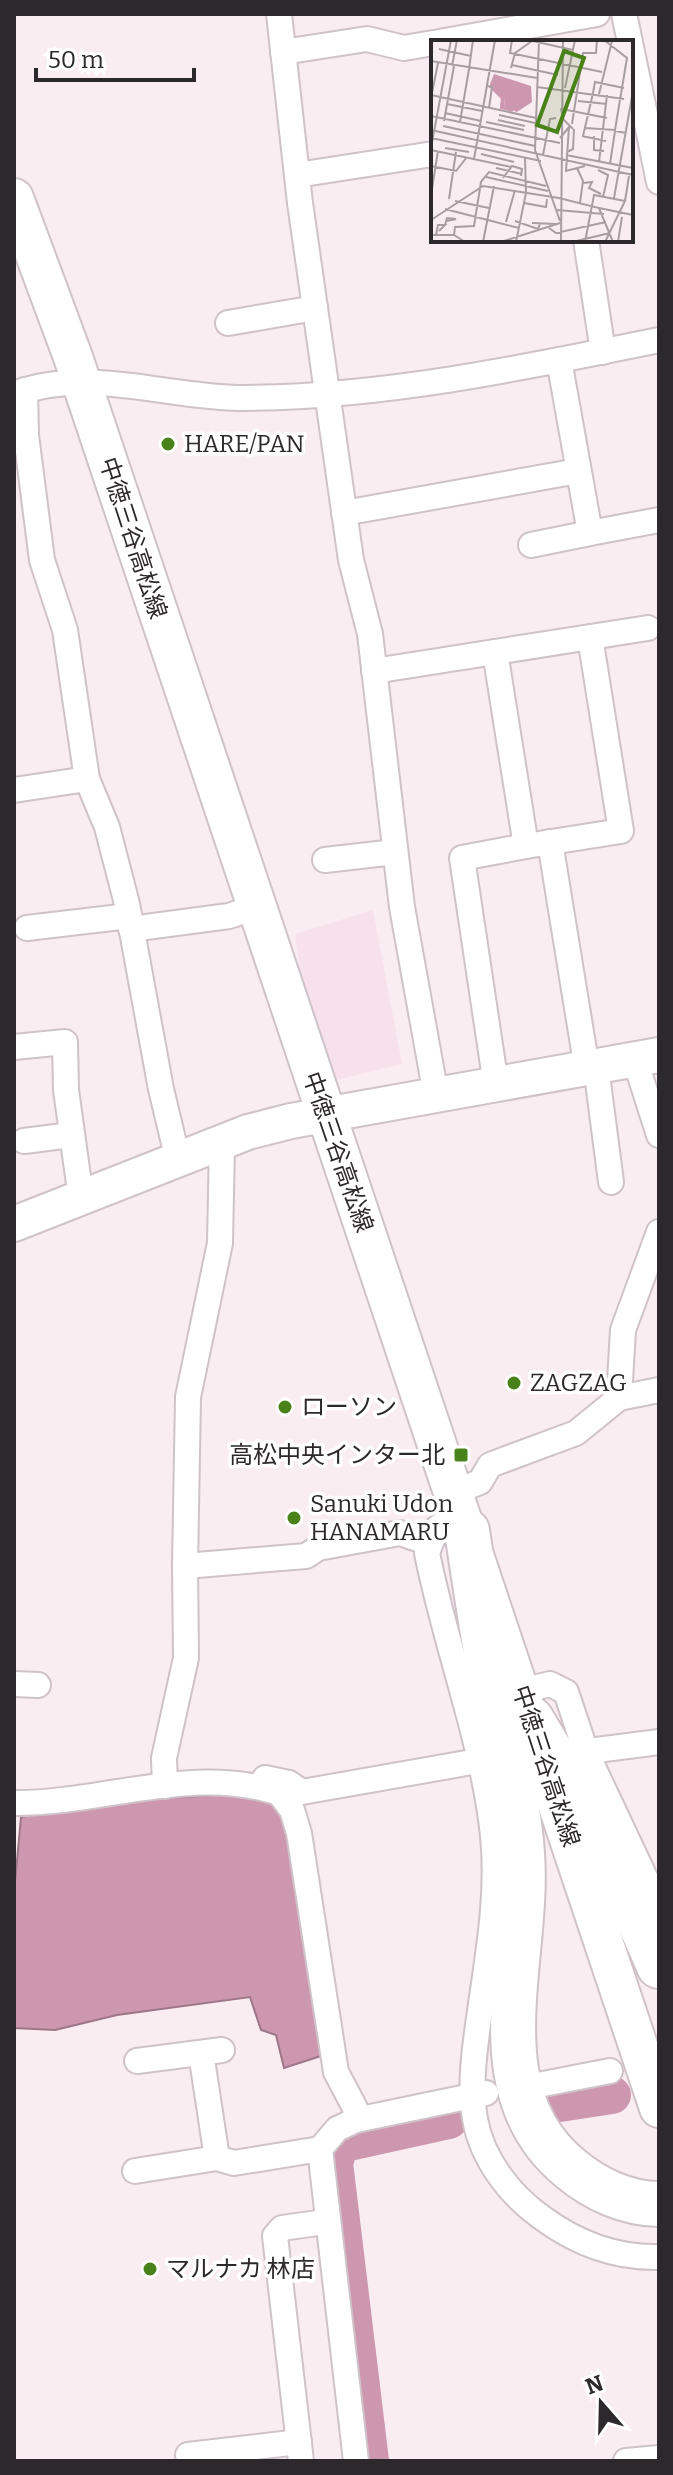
<svg xmlns="http://www.w3.org/2000/svg" width="673" height="2475" font-family="Bitter,'Noto Sans JP',serif">
<style>
.built{fill:#f7e1eb}
.water{fill:#cd97b0;stroke:#9d7688;stroke-width:2}
.lines{fill:none;stroke-linecap:round;stroke-linejoin:round}
.river{stroke:#cd97b0;stroke-width:38}
.street-casing{stroke:#cfc2c8;stroke-width:28}
.secondary-casing{stroke:#cfc2c8;stroke-width:38}
.primary-casing{stroke:#cfc2c8;stroke-width:42}
.highway-casing{stroke:#cfc2c8;stroke-width:48}
.street{stroke:#fff;stroke-width:24}
.secondary{stroke:#fff;stroke-width:34}
.primary{stroke:#fff;stroke-width:38}
.highway{stroke:#fff;stroke-width:44}
.poi-dot{fill:#4a821a;stroke:#fff;stroke-width:3}
.labels{text-anchor:middle;stroke-width:7;stroke-linejoin:round;paint-order:stroke}
.poi-label{font-size:24px;fill:#2d282b;stroke:#fff;text-anchor:start}
.street-label{font-size:24px;fill:#2d282b;stroke:#fff}
.inset-river{fill:none;stroke:#cd97b0;stroke-width:4}
.inset-road{fill:none;stroke:#a89ea2;stroke-width:2}
.view{fill:#4a821a;fill-opacity:0.15;stroke:#4a821a;stroke-width:4}
.inset-edge{fill:none;stroke:#2d282b;stroke-width:4}
</style>
<rect width="100%" height="100%" fill="#faedf2"/>
<polygon class="built" points="373,910 402,1064 316,1085 295,934"/>
<polygon class="water" points="214,1795 256,1795 275,1802 291,1839 324,2055 284,2068 276,2035 261,2030 250,1997 117,2015 55,2030 14,2028 14,1893 21,1817 107,1802"/>
<g class="lines">
<g class="river">
<polyline points="553,2104 612,2095"/>
<polyline points="370,2461 334,2163 340,2144 449,2120"/>
</g>
<defs>
<g id="street">
<polyline points="279,14 300,203 351,560 370,634 402,907 436,1095"/>
<polyline points="624,14 630,42"/>
<polyline points="439,42 597,14"/>
<polyline points="631,47 659,182"/>
<polyline points="283,52 367,39 404,48 433,43"/>
<polyline points="297,175 433,154"/>
<polyline points="586,240 603,352"/>
<polyline points="228,323 315,308"/>
<polyline points="559,360 590,533 659,520"/>
<polyline points="25,390 26,435 42,560 65,630 87,779 107,827 127,904 161,1089 178,1160"/>
<path d="M14 394C88 366 168 398 243 398 383 397 523 368 659 340"/>
<polyline points="344,513 578,471"/>
<polyline points="531,545 590,533"/>
<polyline points="495,652 526,846 621,831 590,637"/>
<polyline points="374,671 648,628"/>
<polyline points="14,790 87,779"/>
<polyline points="550,842 587,1069"/>
<polyline points="325,860 395,852"/>
<polyline points="27,928 129,916"/>
<polyline points="131,929 229,916 256,907"/>
<polyline points="14,1047 65,1042 66,1090 81,1198"/>
<polyline points="635,1060 659,1135"/>
<polyline points="596,1067 611,1182"/>
<polyline points="496,1085 462,858 526,846"/>
<polyline points="24,1141 71,1135"/>
<polyline points="619,1398 659,1390"/>
<polyline points="454,1492 480,1482 490,1465 576,1433 619,1398 623,1330 659,1232"/>
<path d="M460 1512 436 1529 427 1553C445 1645 484 1745 493 1836 499 1894 488 1954 480 2011 475 2046 469 2084 475 2119 482 2159 510 2195 541 2217 576 2243 616 2258 659 2257"/>
<polyline points="185,1566 188,1397 220,1243 222,1143"/>
<polyline points="14,1684 38,1685"/>
<polyline points="521,1691 550,1684 566,1692 586,1752 659,1907"/>
<polyline points="581,1752 659,1742"/>
<polyline points="265,1778 289,1783 302,1792 489,1759"/>
<polyline points="165,1786 164,1758 186,1658 185,1566 306,1556 318,1548 400,1533 429,1543"/>
<path d="M14 1803C100 1804 193 1764 279 1793L292 1810 299 1833 336 2072 355 2108 356 2120"/>
<polyline points="201,2053 217,2158"/>
<polyline points="137,2061 222,2050"/>
<polyline points="538,2085 610,2071"/>
<polyline points="135,2171 217,2158 234,2163 320,2149"/>
<polyline points="188,2455 299,2442"/>
<polyline points="301,2461 275,2236 282,2228 325,2222"/>
<polyline points="356,2461 320,2149 337,2129 356,2120 486,2093"/>
<polyline points="626,2461 659,2458"/>
</g>
<polyline id="secondary" points="14,1224 248,1132 291,1121 659,1055"/>
<polyline id="primary" points="14,198 73,357 659,2108"/>
<g id="highway">
<path d="M467 1531C476 1589 484 1647 496 1705 505 1754 519 1803 522 1854 530 1958 474 2091 571 2169 595 2189 627 2204 659 2204"/>
<polyline points="531,1719 601,1834 659,1966"/>
</g>
</defs>
<use href="#street" class="street-casing"/>
<use href="#secondary" class="secondary-casing"/>
<use href="#primary" class="primary-casing"/>
<use href="#highway" class="highway-casing"/>
<use href="#street" class="street"/>
<use href="#secondary" class="secondary"/>
<use href="#primary" class="primary"/>
<use href="#highway" class="highway"/>
</g>
<g class="poi-dot">
<circle cx="168" cy="444" r="8"/>
<circle cx="514" cy="1383" r="8"/>
<circle cx="285" cy="1407" r="8"/>
<rect x="453" y="1447" width="16" height="16" rx="4"/>
<circle cx="294" cy="1518" r="8"/>
<circle cx="150" cy="2269" r="8"/>
</g>
<g class="labels">
<g class="poi-label">
<text x="184" y="452">HARE/PAN</text>
<text x="530" y="1391">ZAGZAG</text>
<text x="301" y="1415">ローソン</text>
<text x="445" y="1463" text-anchor="end">高松中央インター北</text>
<text x="310" y="1512">Sanuki Udon<tspan x="310" dy="28">HANAMARU</tspan></text>
<text x="166" y="2277">マルナカ 林店</text>
</g>
<g class="street-label">
<text transform="translate(133 538) rotate(72)" y="8">中徳三谷高松線</text>
<text transform="translate(338 1152) rotate(71)" y="8">中徳三谷高松線</text>
<text transform="translate(546 1766) rotate(72)" y="8">中徳三谷高松線</text>
</g>
</g>
<g transform="translate(431 40)">
<rect width="202" height="202" fill="#faedf2"/>
<path d="M63 34 100 46 101 62 86 72 73 67 74 57 65 54 59 44Z" fill="#cd97b0"/>
<path class="inset-river" d="M59 45 72 58 71 67 82 70"/>
<path class="inset-road" d="M81 0 79 13 171 32M97 0 142 10M108 0 104 110 129 181M8 9 40 16M0 21 106 38M81 25 127 35M21 26 26 0M80 28 84 13 101 1M38 29 42 0M56 46 61 47 58 68M106 47 193 59M134 48 144 0M162 53 164 42 193 48M168 54 181 1M0 55 105 78M0 58 7 23M147 61 176 64M16 64 51 71M130 68 132 79 142 89M131 69 176 78M14 73 50 81M68 75 104 83M0 76 129 103M67 80 94 86M13 81 23 26M29 82 38 29M55 82 93 90M141 84 152 13H165L166 0M12 86 104 106M154 88 184 90 196 18 173 0M0 90 202 135M151 96 175 101M152 96 162 53M163 96V110L173 111M0 98 110 121M129 98 138 87 135 131 154 126M0 108 20 0M14 108 38 112M0 110 80 127M136 112 142 109 143 89M50 114 83 122M112 115 119 79 125 78M135 115 202 128M43 119 64 0M168 122 176 55M179 124 184 91 195 93M0 126 25 131 36 117M65 128 91 134M146 128 152 141 149 163M167 130 177 135 172 157M55 137 117 151M72 138 81 126 91 129 90 136M152 143 161 142 158 148 170 154M0 155 7 111M128 158 168 168 182 202M183 158 202 51M18 159 25 112M24 161 58 168M194 161 198 136M93 163 115 167 116 159M168 168 202 175M14 169 88 188M126 170 173 174M0 180 52 146 128 158M84 181 107 189 109 184M75 182 84 150M101 183 125 184M14 185 16 178 25 179 16 181M118 188 125 193 175 182M0 195H23L34 202M5 195 7 185H14L8 191M23 195 24 187 43 186 50 142 58 132 115 146M52 202 63 146M70 202 129 183M85 202 95 153 94 118M130 202 132 0M141 202 179 193M154 202 163 155 194 161 174 202M187 202 191 177"/>
<path class="view" d="M133 11 153 18 126 92 106 85Z"/>
<rect width="202" height="202" class="inset-edge"/>
</g>
<rect width="673" height="2475" fill="none" stroke="#2d282b" stroke-width="32"/>
<g transform="translate(601 2403) rotate(340)" stroke="#ffffff" stroke-width="6" paint-order="stroke">
<path d="M0-6L14 30L0 20L-14 30Z" fill="#2d282b"/>
<text y="-12" font-size="22" font-weight="bold" text-anchor="middle" fill="#2d282b">N</text>
</g>
<path d="M36 68v12h158v-12" fill="none" stroke="#2d282b" stroke-width="4"/>
<text x="48" y="68" font-size="24" fill="#2d282b" stroke="#ffffff" stroke-width="6" paint-order="stroke">50 m</text>
</svg>
